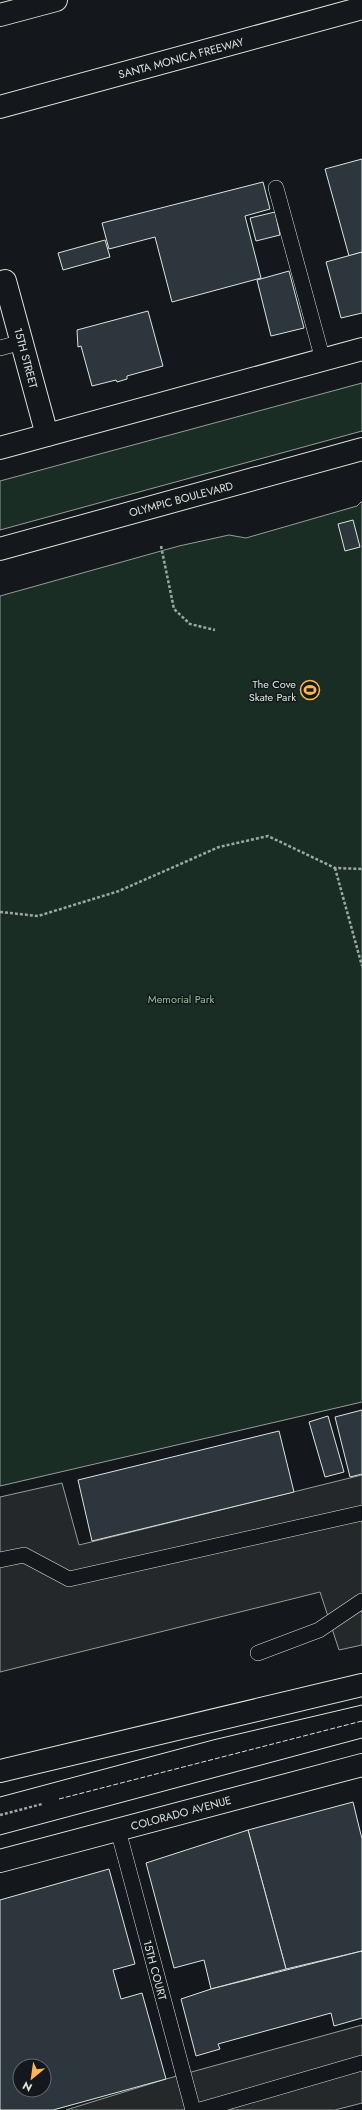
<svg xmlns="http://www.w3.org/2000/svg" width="362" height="2110" font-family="Jost,sans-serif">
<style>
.green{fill:#1a2d24;stroke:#939e99}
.parking{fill:#24282b;stroke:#939e99}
.building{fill:#2c363c;stroke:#d8e6dc;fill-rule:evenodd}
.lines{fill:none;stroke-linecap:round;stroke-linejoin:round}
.service-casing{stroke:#d8e6dc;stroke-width:16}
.minor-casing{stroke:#d8e6dc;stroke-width:24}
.secondary-casing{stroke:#d8e6dc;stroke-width:24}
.primary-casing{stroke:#d8e6dc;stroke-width:24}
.motorway-casing{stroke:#d8e6dc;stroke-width:24}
.path{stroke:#9da8a2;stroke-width:2.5;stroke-dasharray:3 2;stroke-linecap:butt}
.service{stroke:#14181c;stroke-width:15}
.minor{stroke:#14181c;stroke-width:22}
.secondary{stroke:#14181c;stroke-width:22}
.primary{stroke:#14181c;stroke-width:22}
.motorway{stroke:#14181c;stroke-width:22}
.tram{stroke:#d8e6dc;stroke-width:1}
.fence{stroke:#d8e6dc;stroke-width:1;stroke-dasharray:5 2;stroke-linecap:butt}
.labels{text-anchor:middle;stroke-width:3;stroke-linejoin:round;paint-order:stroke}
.street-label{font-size:11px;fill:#d8e6dc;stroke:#14181c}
.poi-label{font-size:11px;fill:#d8e6dc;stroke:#14181c;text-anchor:end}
.park-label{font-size:11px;fill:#8ac095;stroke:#14181c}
</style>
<rect width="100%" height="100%" fill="#14181c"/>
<g class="green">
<polygon points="362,383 362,431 0,530 0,481"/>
<polygon points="362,501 362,1402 0,1486 0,596 179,546 229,535 246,538 357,506"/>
</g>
<g class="parking">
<polygon points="362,1475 362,1645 339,1650 320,1592 0,1672 0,1497 62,1483 79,1545"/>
<polygon points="362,2025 362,2103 335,2110 66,2110 166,2079"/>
</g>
<g class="building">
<polygon points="362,159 362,252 349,256 325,169"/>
<polygon points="263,182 270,209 245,216 261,278 172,302 155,237 109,249 102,223"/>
<polygon points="275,212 280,235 256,241 250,218"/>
<polygon points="105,240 110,257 63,270 58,253"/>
<polygon points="362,252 362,313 341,318 326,262"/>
<polygon points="289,271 304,328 271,336 257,280"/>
<polygon points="148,311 163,366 127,376 127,379 117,382 116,380 92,386 81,346 78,347 77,330"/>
<polygon points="353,520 360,547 345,551 338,524"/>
<polygon points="362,1410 362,1474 350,1477 335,1417"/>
<polygon points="328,1416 344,1472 325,1477 309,1422"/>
<polygon points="279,1431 294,1492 92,1541 78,1480"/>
<polygon points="353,1802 362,1839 362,1951 286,1969 248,1830"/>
<polygon points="248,1830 286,1969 211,1989 204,1960 174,1968 146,1863"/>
<path d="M109 1869 135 1964 113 1970 121 1999 142 1993 166 2079 53 2110H0V1900ZM20 2066H44V2090H20Z"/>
<polygon points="362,1951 362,2018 334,2026 331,2013 218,2044 220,2049 196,2056 181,1999 211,1989"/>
</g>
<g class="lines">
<defs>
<g id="service">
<polyline points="276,188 323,360"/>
<polyline points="0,348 22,342"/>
<polyline points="0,1560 24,1555 69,1579 362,1513"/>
<polyline points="258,1653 319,1630 362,1601"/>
<polyline points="118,1830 193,2110"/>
<polyline points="200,2110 362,2063"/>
</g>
<polyline id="minor" points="5,281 47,435"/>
<g id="secondary">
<polyline points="0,1771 362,1685"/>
<polyline points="0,1861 362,1765"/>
</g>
<g id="primary">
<polyline points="0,448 362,349"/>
<polyline points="0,549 362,449"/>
</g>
<g id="motorway">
<polyline points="0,15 56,0"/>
<polyline points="0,107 362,8"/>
</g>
</defs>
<use href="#service" class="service-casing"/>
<use href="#minor" class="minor-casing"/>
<use href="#secondary" class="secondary-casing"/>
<use href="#primary" class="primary-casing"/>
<use href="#motorway" class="motorway-casing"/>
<g class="path">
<polyline points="161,546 174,609 190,624 215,630"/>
<polyline points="335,868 362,966"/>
<polyline points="0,912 38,916 119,891 219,847 268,836 335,868 362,869"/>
<polyline points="0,1815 42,1804"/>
</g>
<use href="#service" class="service"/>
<use href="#minor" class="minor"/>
<use href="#secondary" class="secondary"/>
<use href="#primary" class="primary"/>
<use href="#motorway" class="motorway"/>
<g class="tram">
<polyline points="0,1797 213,1740 362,1705"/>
<polyline points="0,1835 362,1738"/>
</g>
<polyline class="fence" points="59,1799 362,1721"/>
</g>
<defs>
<symbol id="stadium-ring" viewBox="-11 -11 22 22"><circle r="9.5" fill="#14181c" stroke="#ffb74d" stroke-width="1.5"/><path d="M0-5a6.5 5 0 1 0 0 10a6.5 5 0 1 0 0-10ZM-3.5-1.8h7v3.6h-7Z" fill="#ffb74d"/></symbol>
</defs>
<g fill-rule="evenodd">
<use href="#stadium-ring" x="299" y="679" width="22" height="22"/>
</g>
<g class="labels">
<g class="street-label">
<text transform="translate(181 58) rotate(-15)" y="4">SANTA MONICA FREEWAY</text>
<text transform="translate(26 358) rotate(75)" y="4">15TH STREET</text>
<text transform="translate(181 499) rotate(-15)" y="4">OLYMPIC BOULEVARD</text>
<text transform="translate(181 1813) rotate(-15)" y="4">COLORADO AVENUE</text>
<text transform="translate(155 1970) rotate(75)" y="4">15TH COURT</text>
</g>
<g class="poi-label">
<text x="296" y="688">The Cove<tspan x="296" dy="13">Skate Park</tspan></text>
</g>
<g class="park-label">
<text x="181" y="1003">Memorial Park</text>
</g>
</g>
<g transform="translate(32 2078) rotate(209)"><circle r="19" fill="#14181c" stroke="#626a69"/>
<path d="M0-3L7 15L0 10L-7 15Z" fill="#ffb74d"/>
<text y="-6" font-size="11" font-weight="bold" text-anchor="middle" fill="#d8e6dc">N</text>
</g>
</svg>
